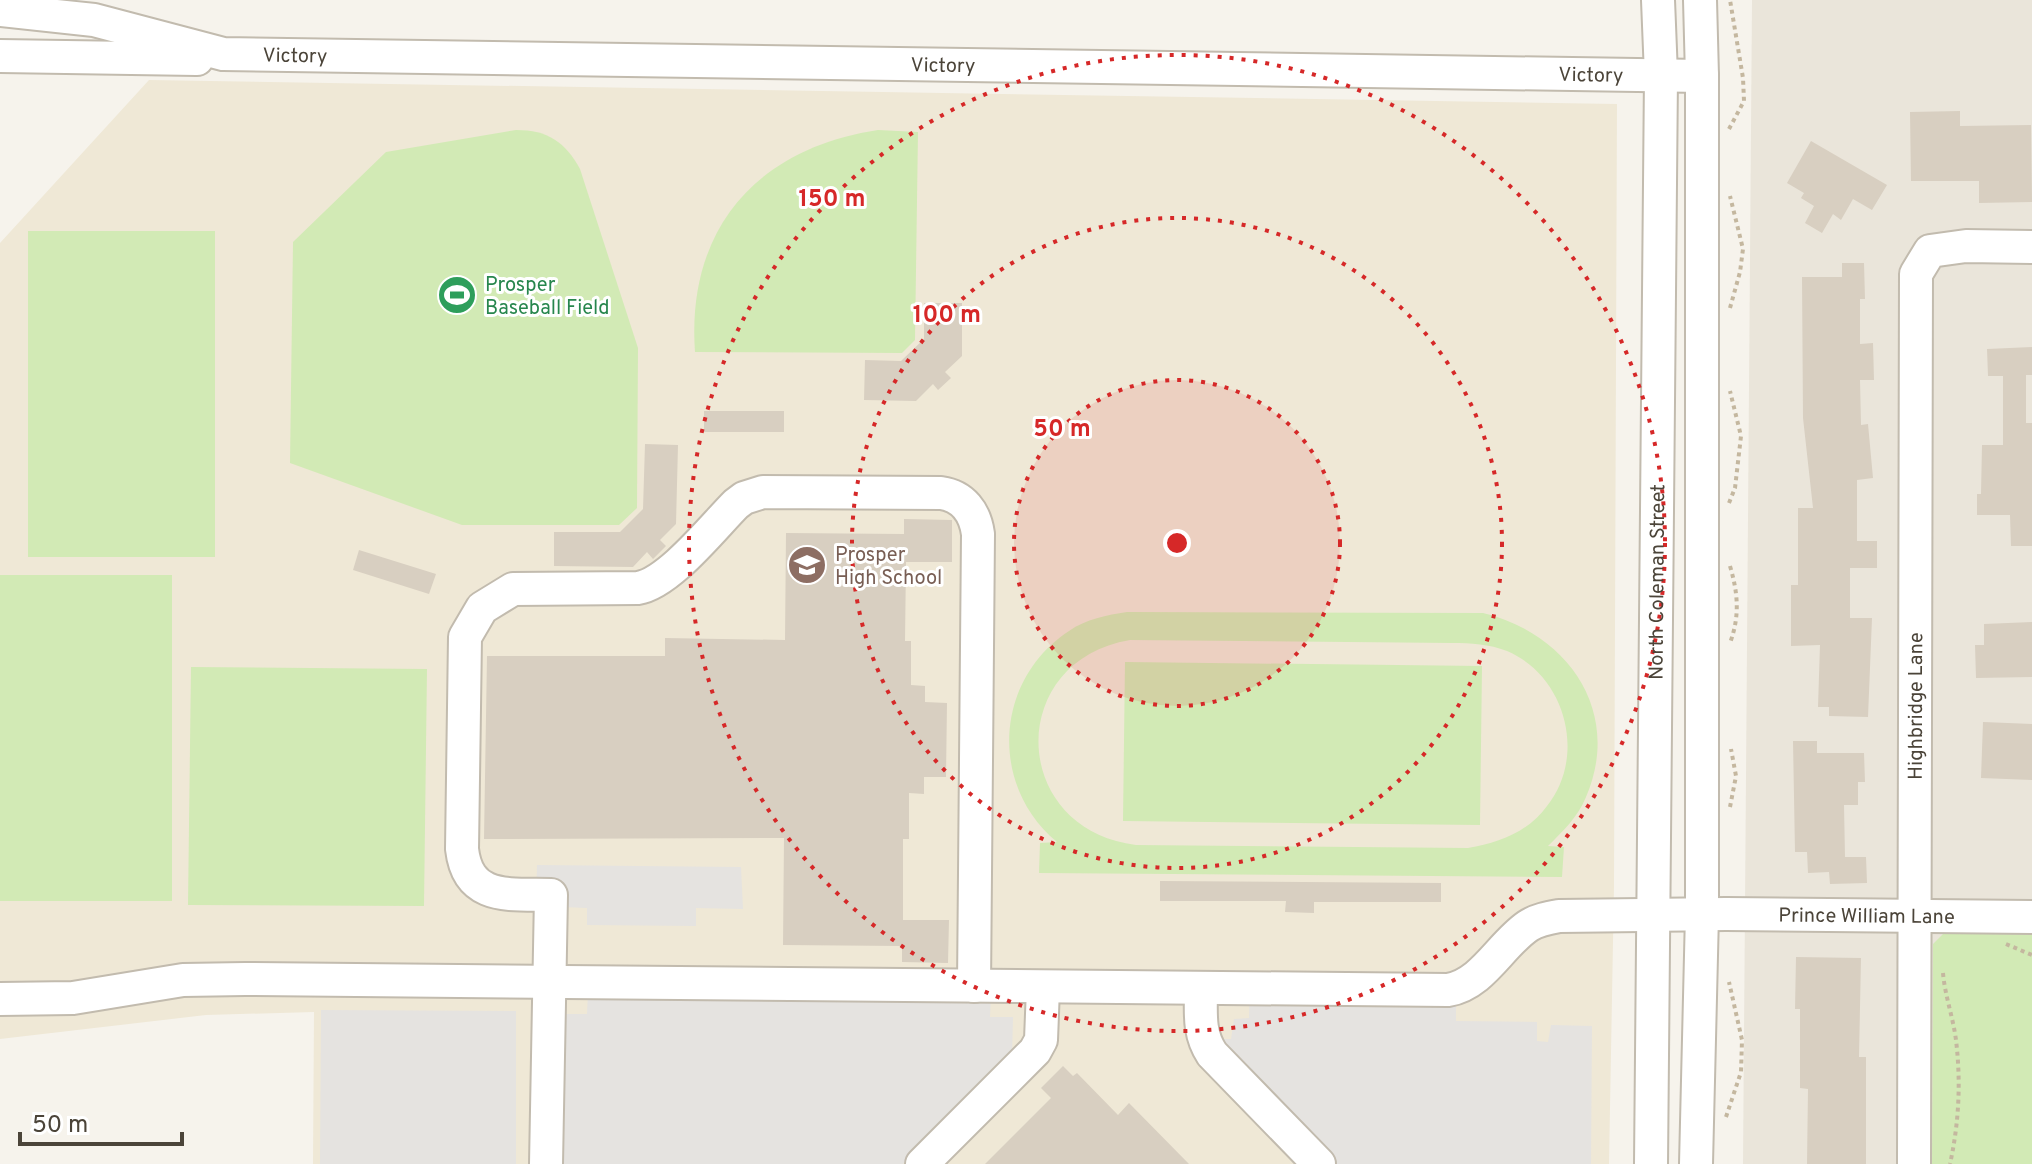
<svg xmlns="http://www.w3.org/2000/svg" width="2032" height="1164" font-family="Overpass,sans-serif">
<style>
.residential{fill:#eae5da}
.education{fill:#efe8d6}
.green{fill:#d2eab5;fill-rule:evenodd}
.parking{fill:#e5e3e0}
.building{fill:#d8cfc1}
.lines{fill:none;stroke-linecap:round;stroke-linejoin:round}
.minor-casing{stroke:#c2bbae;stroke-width:36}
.path{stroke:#c4b79f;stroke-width:4;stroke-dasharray:4 4;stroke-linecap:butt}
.minor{stroke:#fff;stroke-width:32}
.ring{fill:none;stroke:#d62828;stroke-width:4;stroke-dasharray:4 8}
.labels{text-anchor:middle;stroke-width:6;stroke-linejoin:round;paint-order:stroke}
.street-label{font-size:20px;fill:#4b4439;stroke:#fff}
.leisure-label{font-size:20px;fill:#27864d;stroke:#fff;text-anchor:start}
.education-label{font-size:20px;fill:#785e54;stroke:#fff;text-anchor:start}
.centre{fill:#d62828;stroke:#fff;stroke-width:4}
.ring-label{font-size:24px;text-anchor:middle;font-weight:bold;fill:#d62828;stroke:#fff;stroke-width:6;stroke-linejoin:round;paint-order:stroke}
</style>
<rect width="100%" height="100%" fill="#f6f3ec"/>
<polygon class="residential" points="1752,0 2032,0 2032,1164 1743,1164"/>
<polygon class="education" points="149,80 1617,104 1614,886 1609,1164 313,1164 314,1012 206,1015 0,1039 0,243"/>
<g class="green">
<path d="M516 130C548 130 565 142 580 169L638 348 637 508 619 525H462L290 463 293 242 386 152Z"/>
<path d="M878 130 918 132 915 340 902 353 695 352C686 228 758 148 878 130Z"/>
<rect x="28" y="231" width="187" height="326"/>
<rect x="0" y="575" width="172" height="326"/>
<path d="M1127 612 1483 613C1567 633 1623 711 1586 797 1578 817 1563 831 1548 846L1564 847 1562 877 1039 873 1040 843 1057 842C989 786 994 680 1069 631 1086 619 1107 615 1127 612ZM1130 640 1452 643C1471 643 1489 644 1507 651 1566 676 1587 756 1547 806 1528 832 1499 843 1468 848L1136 845C1009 829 1005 661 1130 640Z"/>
<polygon points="1125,662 1482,666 1480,825 1123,821"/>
<polygon points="191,667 427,669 424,906 188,905"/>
<polygon points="1946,931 2032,932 2032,1164 1932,1164 1933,944"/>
</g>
<g class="parking">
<polygon points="537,865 741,867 743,909 696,908 696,926 587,925 587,908 536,906"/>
<polygon points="589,970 992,972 990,1017 1013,1017 1012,1057 903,1164 564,1164 563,1014 587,1014"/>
<polygon points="1250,976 1456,977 1456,1021 1537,1022 1537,1041 1548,1042 1551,1025 1592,1026 1591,1164 1337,1164 1216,1039 1231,1039 1234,1019 1249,1018"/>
<polygon points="321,1010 516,1011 516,1164 320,1164"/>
</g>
<g class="building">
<polygon points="1960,111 1960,126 2031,125 2032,202 1979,203 1979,181 1911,181 1910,112"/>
<polygon points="1811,141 1887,185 1872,210 1853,199 1841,220 1833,214 1822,233 1805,223 1814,206 1801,198 1804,193 1787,183"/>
<polygon points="1842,263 1864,263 1865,299 1860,299 1860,344 1873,343 1874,380 1860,380 1861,425 1868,424 1873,478 1857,480 1857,541 1877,541 1877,568 1850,568 1850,618 1872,618 1868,717 1829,716 1829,707 1818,707 1820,645 1791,646 1791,585 1798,585 1798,508 1813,508 1803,418 1802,277 1842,277"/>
<polygon points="924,303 962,303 962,356 945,372 951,378 938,390 933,384 916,401 864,400 865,360 901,361 924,339"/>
<polygon points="2032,347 2032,375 2026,375 2026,423 2032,423 2032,546 2011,546 2010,515 1977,515 1977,494 1981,494 1982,445 2003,445 2003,376 1988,376 1987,349"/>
<rect x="704" y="411" width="80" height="21"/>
<polygon points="645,444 678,445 676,524 660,540 666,546 653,559 647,552 633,567 554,566 554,532 620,532 643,509"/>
<polygon points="904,519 952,520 952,562 906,562 905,641 911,641 911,685 925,686 925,702 947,703 946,777 924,777 924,794 909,793 909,839 903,839 903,920 949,920 948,963 902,962 902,946 783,945 784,838 484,839 487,656 665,656 665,638 785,640 786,533 904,534"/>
<polygon points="359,550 436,574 429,594 353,570"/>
<polygon points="2032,622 2032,677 1976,678 1975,645 1984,645 1984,624"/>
<polygon points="1983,722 2032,724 2032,780 1981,778"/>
<polygon points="1793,741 1817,741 1817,753 1864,753 1865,782 1858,782 1858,805 1844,805 1845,857 1866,857 1867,883 1830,884 1829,872 1808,873 1807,852 1795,852"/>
<polygon points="1160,881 1441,883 1441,902 1314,902 1314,913 1285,912 1286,901 1160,901"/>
<polygon points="1796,957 1861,958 1859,1057 1866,1057 1866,1164 1807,1164 1808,1089 1800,1088 1800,1009 1795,1009"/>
<polygon points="1063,1066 1073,1076 1077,1073 1118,1115 1129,1103 1189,1164 985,1164 1051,1098 1041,1088"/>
</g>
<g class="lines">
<defs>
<g id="minor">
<path id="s1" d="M0 10 94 20 223 54 1702 76"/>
<polyline points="0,56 197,59"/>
<path d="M1201 989C1201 1012 1198 1033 1212 1054L1319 1164"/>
<path id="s2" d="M0 999 73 998 183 980 245 979 1448 990C1483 984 1500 945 1528 926 1537 920 1548 918 1559 916L1726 914 2032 917"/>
<path d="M546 1164 551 895C509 894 468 901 462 849L465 637 482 608 513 589 638 588C669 583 713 527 736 504L744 498 763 492 941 493C963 496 975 512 978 534L974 986"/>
<polyline points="922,1164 1035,1051 1041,1040 1043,988"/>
<path id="s3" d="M1651 1164 1661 75 1658 0"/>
<polyline points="1696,1164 1702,914 1702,76 1700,0"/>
<path id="s4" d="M1914 1164 1916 274 1930 251 1966 246 2032 247"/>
</g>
</defs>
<use href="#minor" class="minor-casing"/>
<g class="path">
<polyline points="1729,129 1744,101 1743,78 1730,0"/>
<polyline points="1730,308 1740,272 1743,249 1730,196"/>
<polyline points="1729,503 1735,488 1741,436 1730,391"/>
<path d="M1730 566C1738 593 1740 616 1730 643"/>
<polyline points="1730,807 1736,776 1731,749"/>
<polyline points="2006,944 2032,955"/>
<path d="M1943 973C1945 996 1953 1017 1956 1040 1961 1082 1959 1123 1950 1164"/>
<polyline points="1726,1117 1741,1072 1742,1040 1729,982"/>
</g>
<use href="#minor" class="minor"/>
</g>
<circle cx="1177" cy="543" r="163" fill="#d62828" fill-opacity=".12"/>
<g class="ring">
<circle cx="1177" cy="543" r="163"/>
<circle cx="1177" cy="543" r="325"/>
<circle cx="1177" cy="543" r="488"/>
</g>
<defs>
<symbol id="stadium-disc" viewBox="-11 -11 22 22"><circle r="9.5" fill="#2e9e5b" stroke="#fff"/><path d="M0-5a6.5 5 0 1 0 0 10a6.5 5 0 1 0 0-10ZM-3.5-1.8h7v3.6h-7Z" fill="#fff"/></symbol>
<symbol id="school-disc" viewBox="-11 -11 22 22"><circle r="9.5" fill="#8d6e63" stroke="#fff"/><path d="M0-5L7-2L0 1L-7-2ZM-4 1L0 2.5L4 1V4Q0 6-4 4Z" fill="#fff"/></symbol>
</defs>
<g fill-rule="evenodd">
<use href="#stadium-disc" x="435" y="273" width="44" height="44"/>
<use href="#school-disc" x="785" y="543" width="44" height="44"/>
</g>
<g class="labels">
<g class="street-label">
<text dy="7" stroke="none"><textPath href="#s1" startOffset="300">Victory</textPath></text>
<text dy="7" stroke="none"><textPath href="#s1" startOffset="948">Victory</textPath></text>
<text dy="7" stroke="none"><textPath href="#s1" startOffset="1596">Victory</textPath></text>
<text dy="7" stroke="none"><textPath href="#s3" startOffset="582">North Coleman Street</textPath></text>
<text dy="7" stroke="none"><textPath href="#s4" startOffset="458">Highbridge Lane</textPath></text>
<text dy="7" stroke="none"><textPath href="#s2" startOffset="1894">Prince William Lane</textPath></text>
</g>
<g class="leisure-label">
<text x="485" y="291">Prosper<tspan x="485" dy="23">Baseball Field</tspan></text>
</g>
<g class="education-label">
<text x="835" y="561">Prosper<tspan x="835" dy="23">High School</tspan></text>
</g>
</g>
<circle cx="1177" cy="543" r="12" class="centre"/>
<g class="ring-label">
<text x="832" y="206">150 m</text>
<text x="947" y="322">100 m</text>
<text x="1062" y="436">50 m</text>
</g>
<path d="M20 1132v12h162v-12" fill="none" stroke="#4b4439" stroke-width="4"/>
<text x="32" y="1132" font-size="24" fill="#4b4439" stroke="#ffffff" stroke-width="6" paint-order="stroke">50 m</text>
</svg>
